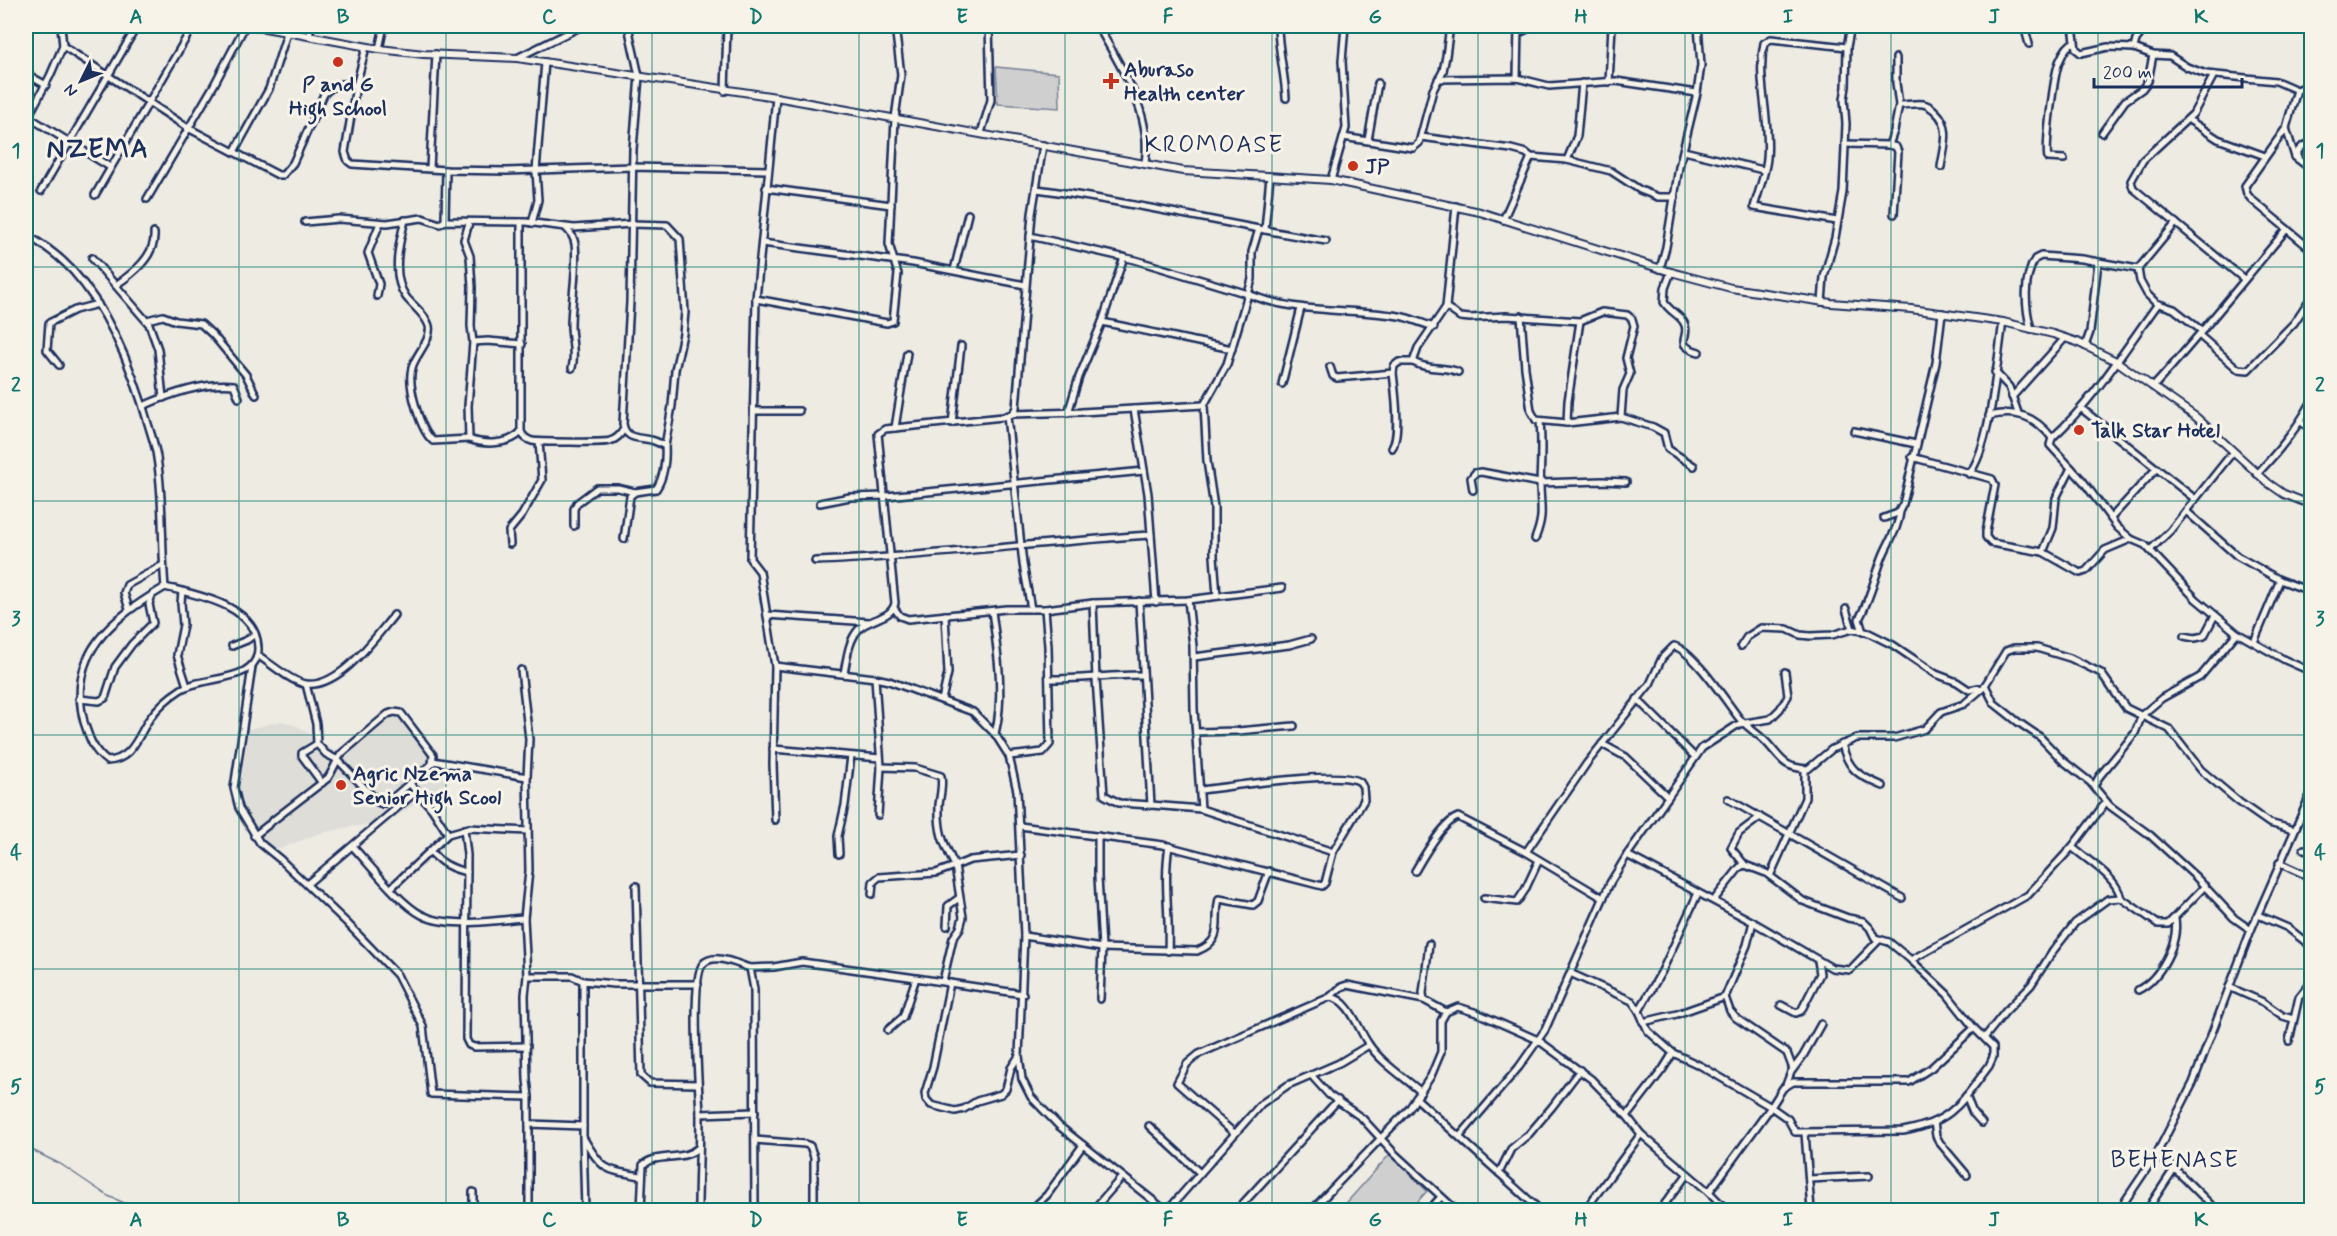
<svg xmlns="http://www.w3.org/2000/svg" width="2337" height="1236" font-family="Mynerve,sans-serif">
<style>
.built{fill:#deddd8}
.green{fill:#cfcfcf;stroke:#757f96;stroke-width:1.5}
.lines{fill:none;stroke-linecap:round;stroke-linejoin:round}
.stream{stroke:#6e7992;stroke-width:1.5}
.minor-casing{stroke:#1b2f5e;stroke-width:10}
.tertiary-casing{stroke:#1b2f5e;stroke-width:10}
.minor{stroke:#f7f3e8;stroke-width:5}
.tertiary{stroke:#f7f3e8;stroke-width:6}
.grid{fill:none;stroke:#0f766e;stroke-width:1.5;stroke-opacity:0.55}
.poi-dot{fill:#c8321e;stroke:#f7f3e8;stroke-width:2}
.labels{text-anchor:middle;stroke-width:6;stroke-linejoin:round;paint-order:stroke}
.poi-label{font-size:21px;font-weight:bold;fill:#1b2f5e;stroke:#f7f3e8;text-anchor:start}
.quarter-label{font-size:24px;letter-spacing:1.5px;fill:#1b2f5e;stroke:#f7f3e8}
.district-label{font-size:27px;font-weight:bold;letter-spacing:1.5px;fill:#1b2f5e;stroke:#f7f3e8}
.neatline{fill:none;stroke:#0f766e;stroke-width:2}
.grid-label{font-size:20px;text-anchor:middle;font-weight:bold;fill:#0f766e}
</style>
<rect width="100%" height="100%" fill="#eeebe2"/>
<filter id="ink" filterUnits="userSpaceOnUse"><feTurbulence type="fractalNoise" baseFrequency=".0167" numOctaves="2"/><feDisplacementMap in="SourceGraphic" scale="12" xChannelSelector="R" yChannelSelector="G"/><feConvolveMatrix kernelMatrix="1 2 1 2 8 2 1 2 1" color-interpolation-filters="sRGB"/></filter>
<g filter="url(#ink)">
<polygon class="built" points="391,708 403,713 456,776 387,823 350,827 317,834 280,849 269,847 247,817 239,794 248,729 282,721 299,727 337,753"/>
<g class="green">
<polygon points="996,67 1059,73 1060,108 998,104"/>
<polygon points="1390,1154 1427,1191 1410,1210 1340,1210"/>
</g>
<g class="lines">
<polyline class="stream" points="26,1147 62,1165 108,1196 141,1210"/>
<defs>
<g id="minor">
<path d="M1098 26C1121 68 1153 113 1145 163"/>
<path d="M1278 26C1278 50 1285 74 1286 98"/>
<polyline points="2024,26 2029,44"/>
<polyline points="2073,26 2076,49 2081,53 2108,47 2134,48 2153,55 2170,56 2187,67 2206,74 2276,81 2297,90"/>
<polyline points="2284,29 2300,29 2309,26"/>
<polyline points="728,30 738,26"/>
<polyline points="1101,32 1119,26"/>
<polyline points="1519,33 1534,26"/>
<polyline points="309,36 311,26"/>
<path d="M63 46 188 128 278 175H283L293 163 324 94C335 83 342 82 356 86"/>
<polyline points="366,47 356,86 345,152 348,161 352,164 446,170 506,171 632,167 768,170"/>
<polyline points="2134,48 2136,40 2147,26"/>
<polyline points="379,49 384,26"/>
<polyline points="517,58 582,26"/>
<polyline points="26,74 46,85"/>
<polyline points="2214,75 2193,114 2143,160 2131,181 2133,188 2244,279"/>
<polyline points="1517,78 1518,26"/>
<polyline points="1438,79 1517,78 1549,86 1616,81 1697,93"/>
<polyline points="1609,82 1612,26"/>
<polyline points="2312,84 2297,90 2286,128 2245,186 2247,194 2251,199 2312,250"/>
<polyline points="725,91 727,26"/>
<path d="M1899 105C1906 105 1916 103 1923 104 1928 105 1932 108 1936 112 1952 127 1944 147 1941 167"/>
<polyline points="27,116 110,167"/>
<polyline points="2189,120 2218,139 2265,156"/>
<polyline points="26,121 50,76 63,46 61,26"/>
<polyline points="2286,128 2295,157 2312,170"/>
<polyline points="981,133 991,100 989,26"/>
<polyline points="2102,133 2125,101 2142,89 2148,81 2153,55"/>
<polyline points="1343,137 1413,148 1419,143 1433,90 1443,71 1446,56 1450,26"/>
<polyline points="1421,137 1511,149 1526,153 1531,157 1567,160 1611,171 1640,190 1658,197 1675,197"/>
<polyline points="1368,140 1378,83"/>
<polyline points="1845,144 1889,145 1894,131 1899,105 1896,83 1896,58"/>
<polyline points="1889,145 1896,147 1898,152 1894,214"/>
<polyline points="1684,151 1763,170"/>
<polyline points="234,152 269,89 287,33"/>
<path d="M2064 159 2048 158C2045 146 2054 71 2060 60 2063 53 2067 45 2074 42"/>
<polyline points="2298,159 2298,151 2303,146 2312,142"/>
<polyline points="1567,160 1577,136 1582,83"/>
<polyline points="430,168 436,54"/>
<polyline points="1331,180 1346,128 1342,61 1345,26"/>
<polyline points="766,188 891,205"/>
<path d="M1037 189C1134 202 1229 225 1326 241"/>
<polyline points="41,191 137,26"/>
<polyline points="95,195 193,26"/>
<polyline points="147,199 214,85 245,26"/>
<path d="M405 220C399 243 391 276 406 297 412 305 426 315 429 326 432 340 415 355 412 368 407 385 420 430 433 441L469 439"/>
<polyline points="1503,220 1531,157"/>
<polyline points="445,221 446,170"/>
<path d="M1837 221 1754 207C1758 193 1766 172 1767 158 1771 119 1756 81 1764 43L1771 39 1847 47"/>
<polyline points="305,222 339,219 387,223 422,218 440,224 445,221 526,222 574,228 632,224 667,225 680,239 685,312 683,334 675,370 672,406 665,446"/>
<path d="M521 222V432C524 437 526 439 532 441 537 442 605 443 610 441 617 439 620 435 624 429"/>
<polyline points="469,223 464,240 470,256 472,287 471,326 473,342 488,341 522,344"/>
<polyline points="532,223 538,200 536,171 545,62"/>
<path d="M566 228C571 233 574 237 575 244 578 266 571 302 571 325 571 340 576 354 572 368"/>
<path d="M1259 229 1252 252V279L1248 294C1297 314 1348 308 1399 316 1411 318 1423 324 1434 327"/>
<polyline points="1265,230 1270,176"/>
<path d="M26 235C43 244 60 257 73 271 111 313 134 374 149 427 152 437 156 448 157 458 164 501 161 544 165 587"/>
<polyline points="1030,236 1135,260 1248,294 1227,364 1204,405 1207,461 1214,507 1214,556 1217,596"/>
<polyline points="762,243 913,263 1025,285"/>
<polyline points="92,258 149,324 158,349 163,398"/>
<polyline points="1660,269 1666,247 1679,167 1697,93 1701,65 1698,26"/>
<polyline points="2138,269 2140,281 2147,294 2156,303 2174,309 2202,331"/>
<polyline points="2138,269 2176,223"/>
<polyline points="954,270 968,214"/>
<path d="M1671 272 1665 288 1664 302C1669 311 1680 315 1684 323 1692 337 1671 344 1699 352"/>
<path d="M116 285C132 274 156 256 154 233"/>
<polyline points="377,296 379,284 368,253 380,223"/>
<polyline points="756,299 887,323 893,321 898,274 889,244 895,118 901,75 895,26"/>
<polyline points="1822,302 1824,277 1835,238 1843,192 1846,124 1844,99 1846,87 1847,47 1851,26"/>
<polyline points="1446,307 1460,317 1470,318 1506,316 1580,321 1602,312 1627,315 1632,319 1634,326 1626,358 1630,374 1623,390 1621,417"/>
<polyline points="1521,316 1525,368 1531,411 1536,420 1567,423 1621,417 1653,427 1664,433 1668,449 1694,466"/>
<polyline points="147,320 163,316 176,321 201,324 213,335 246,375 256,395"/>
<polyline points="1102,322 1232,349"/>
<path d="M2031 329C2025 307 2023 279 2035 259L2041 256 2082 259 2138 269"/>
<polyline points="2199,335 2238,369 2248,370 2294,323 2312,296"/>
<path d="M473 342 468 406 469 439C484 445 509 445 521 432"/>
<polyline points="2085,346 2090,332 2098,262"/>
<path d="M1413 362C1430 371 1445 366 1458 372"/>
<polyline points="59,365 47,350 49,323 75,310 98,304"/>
<polyline points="1330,367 1333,376 1337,378 1393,373 1394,366 1399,362 1413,362 1418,348 1446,307 1456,206"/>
<polyline points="1995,372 2009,387 2018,413"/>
<polyline points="1282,384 1301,308"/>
<path d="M2153 387C2200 336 2242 282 2287 229"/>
<polyline points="2012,397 2065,338"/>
<path d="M143 406C170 394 204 382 234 385L239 398"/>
<polyline points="1134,409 1148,494 1156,602"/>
<polyline points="2082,409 2195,499"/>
<polyline points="754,411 799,411"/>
<polyline points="1068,413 1079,377 1102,322 1124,257"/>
<polyline points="1012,414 1081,412 1204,405"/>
<polyline points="1007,416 1023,564 1031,609"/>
<path d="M1989 416C2016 409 2035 416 2052 438"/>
<polyline points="2301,422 2312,430"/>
<polyline points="952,423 961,346"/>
<polyline points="1567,423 1568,401 1580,321"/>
<polyline points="895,428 907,353"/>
<polyline points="1854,431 1916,444"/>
<polyline points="2052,438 2050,445 2083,481 2117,527 2131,539 2145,545 2196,599 2237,633 2285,660 2312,672"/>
<path d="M2052 438C2095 399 2124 350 2158 304"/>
<path d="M1392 448C1401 434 1395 391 1393 373"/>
<polyline points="1912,457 1992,479 1995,485 1986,532 1986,537 1991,543 2043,552 2080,573 2086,571 2105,550 2131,539"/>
<path d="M1969 474C1991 447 1997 359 2003 322"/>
<path d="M2257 474C2279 451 2297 429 2312 401"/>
<polyline points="1473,490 1471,478 1475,473 1481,472 1540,483 1602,481 1626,482"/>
<polyline points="820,503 850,497 886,496 1144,471"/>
<polyline points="2186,511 2237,556 2280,580 2312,592"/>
<polyline points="1884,518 1898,513 1903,504 1936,363 1942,313"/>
<polyline points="2111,518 2156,469"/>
<polyline points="574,526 574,509 577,503 597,488 618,488 635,492"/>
<path d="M624 539 630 496 635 492 656 489C664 478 666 459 665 446 661 444 656 441 651 440 638 437 626 440 623 424L630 302 633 149 639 76 628 26"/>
<path d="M1535 539C1545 513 1540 509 1540 483 1541 461 1542 444 1540 421"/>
<polyline points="510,544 509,531 522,515 542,480 539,442"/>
<polyline points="2150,550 2170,531 2233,452"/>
<polyline points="2043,552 2053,528 2056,498 2071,468"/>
<path d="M815 561C928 557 1039 542 1151 535"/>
<path d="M165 587C197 595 257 605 258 648 259 684 202 675 180 690 169 697 158 707 150 718 138 735 133 760 107 761 93 751 89 737 84 722 66 653 113 618 165 587Z"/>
<polyline points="182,591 181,603 183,625 177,655 187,686"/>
<polyline points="1188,600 1193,646 1194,709 1201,809"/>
<polyline points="1139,601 1151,805 1201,809 1333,852"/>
<polyline points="1093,603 1096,679 1104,795 1119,803 1151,805"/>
<polyline points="894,608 900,616 908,619 1006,609 1045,609 1093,603 1188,600 1282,588"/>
<polyline points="129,609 124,593 127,585 163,565"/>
<polyline points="1846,609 1852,629 1869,633 1893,645 1936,674 1957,682 1969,690 1979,688"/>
<path d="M992 611C997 650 1005 695 995 734"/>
<polyline points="767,615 869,622"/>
<path d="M1863 632 1859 619C1869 601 1874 581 1881 561 1887 543 1898 531 1900 512"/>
<polyline points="2184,636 2195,638 2204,636 2215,615"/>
<polyline points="2254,642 2280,580"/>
<polyline points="232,646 247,640 255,634"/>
<polyline points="1741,646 1747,637 1761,628 1787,629 1800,635 1810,636 1832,635 1852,629"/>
<path d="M258 655C269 663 292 682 305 684 339 689 375 638 394 615"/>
<polyline points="1194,657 1289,645 1311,639"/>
<polyline points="775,666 875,678 889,681 973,712 995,734 1009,756 1017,791 1024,936 1019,1056 1022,1079 1031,1097 1059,1126 1165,1210"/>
<polyline points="252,667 234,788 239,808 260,843 281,860 347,923 397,975 423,1026 431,1094 529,1097"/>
<polyline points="521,670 529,739 527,777 529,871 524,918 527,976 525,995 527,1080 529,1097 529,1210"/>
<path d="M844 673C847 659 848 641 859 629 869 618 892 619 895 603L878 434 885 429 1003 417 1012 414 1016 408 1032 214 1043 145"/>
<polyline points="875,678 881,767 878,815"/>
<path d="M1049 679C1081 679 1112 675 1143 675"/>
<polyline points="1985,685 1994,703 2018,722 2040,737 2062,760 2090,782 2110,806 2150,835 2196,877 2234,918 2251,930"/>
<polyline points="79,699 99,701 105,698 115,667 132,644 153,623 149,604 152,595"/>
<polyline points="1637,699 1695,757"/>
<polyline points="942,700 948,673 945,615"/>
<polyline points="1196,732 1238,731 1294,726"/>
<polyline points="317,744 302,753 302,756 322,783"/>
<polyline points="1602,744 1626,757 1668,797 1627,855"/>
<path d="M1842 744C1848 770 1859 776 1883 786"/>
<polyline points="773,749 880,758"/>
<polyline points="1009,756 1043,752 1050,744 1048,646 1045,609"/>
<polyline points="433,761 527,777"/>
<path d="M881 767 915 768 941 776C943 785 940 796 939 805 938 833 943 842 955 866L970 860 1021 855"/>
<polyline points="410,784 432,809 448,834"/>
<polyline points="2094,786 2099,777 2135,733 2142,715 2162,698 2200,677 2237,633"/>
<polyline points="1668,797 1702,748 1739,724 1770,719 1780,709 1788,696 1785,672"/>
<polyline points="1728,799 1902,898"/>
<polyline points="775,820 773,764 775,666 760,572 750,559 756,299 776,97"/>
<path d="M271 822 328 778C333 770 336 762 341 754L388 714 394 712 401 713 433 755 432 764 388 802 382 804 378 802 338 760 326 754 317 744 316 724 306 684"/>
<path d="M1020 826 1163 845 1322 886 1325 883 1333 852 1364 800 1363 787 1360 782C1342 769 1229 787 1200 790"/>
<polyline points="464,829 467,855 466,1039 469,1045 474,1047 527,1046"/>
<polyline points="254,836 268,825"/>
<polyline points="1098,836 1098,877 1102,948 1100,999"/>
<path d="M353 847C371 866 400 904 422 915 448 929 496 920 524 918"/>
<path d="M2072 847C2088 861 2116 876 2121 898"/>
<polyline points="2304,849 2312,852"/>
<path d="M430 851C440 863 451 869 467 872"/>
<path d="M1526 852 1587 763 1650 684 1662 658 1674 646C1694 652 1725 700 1739 718 1746 727 1759 734 1767 743 1782 759 1783 768 1808 769L1832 749 1857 738H1894L1925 729 1941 712 1964 704 1984 687 2006 651 2014 648H2037L2070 658 2101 673 2126 708 2169 729 2201 770 2239 802 2269 823 2294 830"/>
<polyline points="839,854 838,836 845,805 851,756"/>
<polyline points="2279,863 2312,878"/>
<path d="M1415 871C1423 857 1443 822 1458 817L1526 852 1603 898"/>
<polyline points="1770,876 1805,798 1805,769"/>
<polyline points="307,884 417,791"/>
<polyline points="636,886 641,1075 650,1083 698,1084"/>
<polyline points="391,888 448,834 469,828 528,831"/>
<polyline points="872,894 873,882 879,877 936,873 955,866 963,917 960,928 953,938 943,981"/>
<polyline points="1484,898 1517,902 1525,890 1539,860"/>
<polyline points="1714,900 1740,867 1745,865"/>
<polyline points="2258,915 2288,928 2312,947"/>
<polyline points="1753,922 1747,945 1725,997 1730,1011 1736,1018 1787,1053 1793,1069"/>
<polyline points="947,926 948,906 959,898"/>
<path d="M1024 936 1102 948 1197 951C1226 940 1213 921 1219 899L1253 905 1258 901 1269 871"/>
<polyline points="1429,944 1423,993 1424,1000 1446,1012"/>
<path d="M1168 951C1170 916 1163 882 1169 846"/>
<polyline points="1911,960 2028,895 2072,847 2106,802"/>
<polyline points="750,968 774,967 802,962 916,978"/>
<polyline points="1570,973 1632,1001 1639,1011 1648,1031 1673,1053 1701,1066 1771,1107 1783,1088 1793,1082 1909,1082 1931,1068 1974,1028"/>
<polyline points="527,976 572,976 583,981"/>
<polyline points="950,983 933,1067 925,1093 926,1099 931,1105 955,1111 964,1109 977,1101 1001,1094 1006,1089 1011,1068 1019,1056"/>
<polyline points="2229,987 2263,1002 2283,1016 2293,1019"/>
<path d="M2138 990C2160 979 2179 943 2175 919"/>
<polyline points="1330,997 1341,987 1347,985 1424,1000"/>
<polyline points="1781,1005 1796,1013 1801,1011 1820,974 1818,960"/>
<polyline points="1639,1011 1662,971 1698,893"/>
<path d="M1446 1012 1458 1007 1477 1013 1538 1040 1591 1079 1627 1116 1641 1134 1709 1192 1771 1107 1788 1119 1795 1132 1903 1131C1952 1122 1961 1103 1989 1066L1993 1057V1047L1974 1028 1947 994 1911 960 1889 942 1875 938 1870 928 1863 921 1848 918 1803 901 1766 873 1745 865 1731 848 1739 833 1760 817"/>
<polyline points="1643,1022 1677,1014 1725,997"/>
<polyline points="888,1030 903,1017 916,978 1023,994"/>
<polyline points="1985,1037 2005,1012 2031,985 2053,951 2075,923 2108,899 2121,898 2158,924 2168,924 2205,886"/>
<polyline points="2289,1041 2299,997 2312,981"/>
<polyline points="1311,1075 1329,1095 1362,1118 1395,1154 1456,1210"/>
<polyline points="1786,1085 1791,1072 1803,1056 1821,1024"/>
<polyline points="1966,1096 1973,1113 1982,1123"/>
<polyline points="1416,1098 1540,1210"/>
<polyline points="700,1114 755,1112"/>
<polyline points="1627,1116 1663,1069 1673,1053"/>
<polyline points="1934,1122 1936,1136 1940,1143 1967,1175"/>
<polyline points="529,1124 583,1126"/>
<polyline points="1149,1126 1200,1173"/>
<path d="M1234 1133 1177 1083 1187 1064 1199 1054 1330 997C1350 999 1358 1029 1368 1043 1380 1062 1404 1077 1421 1092"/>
<polyline points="1805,1133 1811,1210"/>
<polyline points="1460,1136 1519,1067 1545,1030 1610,883 1627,855 1753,922 1832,968 1850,970 1879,940"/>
<path d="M584 1139C603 1171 605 1170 641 1176"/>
<polyline points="755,1140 805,1144 810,1146 814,1157 814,1210"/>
<polyline points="2156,1155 2179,1173 2216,1210"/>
<polyline points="1499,1173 1511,1149 1529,1134 1552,1107 1580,1070"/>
<polyline points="1809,1179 1869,1176"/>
<polyline points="473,1192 473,1210"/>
<polyline points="1709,1192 1727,1210"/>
<polyline points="1038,1204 1045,1210"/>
<polyline points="585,1210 583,1137 583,981 614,984 698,984"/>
<path d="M641 1210 643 1165C658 1152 683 1162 698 1148"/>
<path d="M698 1210C698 1178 700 1146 700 1114 699 1090 690 978 703 964 714 952 737 964 750 968L754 989 755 1210"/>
<polyline points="1031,1210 1047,1195 1083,1145"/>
<polyline points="1093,1210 1122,1177"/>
<polyline points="1168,1210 1261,1104 1288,1085 1339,1063 1369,1045"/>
<polyline points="1237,1210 1338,1100"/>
<polyline points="1312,1210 1409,1109 1431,1076 1441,1052 1441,1021 1446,1012"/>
<polyline points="1429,1210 1441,1197"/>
<polyline points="1585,1210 1641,1134"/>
<polyline points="1660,1210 1687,1175"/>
<polyline points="2119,1210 2156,1155 2193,1083 2251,930 2312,791"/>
<polyline points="2147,1210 2174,1169"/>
</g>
<polyline id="tertiary" points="254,26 379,49 424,54 517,58 776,97 1183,171 1331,180 1480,212 1671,272 1731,288 1831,303 1911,309 2003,322 2053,334 2077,342 2116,361 2196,417 2268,483 2284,494 2312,505"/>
</defs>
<use href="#minor" class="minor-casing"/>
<use href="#tertiary" class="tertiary-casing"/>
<use href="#minor" class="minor"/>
<use href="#tertiary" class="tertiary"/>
</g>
</g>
<path class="grid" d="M239 26V1210M446 26V1210M652 26V1210M859 26V1210M1065 26V1210M1272 26V1210M1478 26V1210M1685 26V1210M1891 26V1210M2098 26V1210M26 267H2312M26 501H2312M26 735H2312M26 969H2312"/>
<g class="poi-dot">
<circle cx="338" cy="62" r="6"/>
<path d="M1108 72h6v6h6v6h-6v6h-6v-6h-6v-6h6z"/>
<circle cx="1353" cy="166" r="6"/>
<circle cx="2079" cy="430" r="6"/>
<circle cx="341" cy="785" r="6"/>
</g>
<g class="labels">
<g class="poi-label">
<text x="1124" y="76">Aburaso<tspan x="1124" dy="24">Health center</tspan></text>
<text x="338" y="91" text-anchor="middle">P and G<tspan x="338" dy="24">High School</tspan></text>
<text x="1365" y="173">JP</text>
<text x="2091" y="437">Talk Star Hotel</text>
<text x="353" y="780">Agric Nzema<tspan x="353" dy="24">Senior High Scool</tspan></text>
</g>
<g class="quarter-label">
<text x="1214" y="152">KROMOASE</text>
<text x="2175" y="1167">BEHENASE</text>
</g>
<g class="district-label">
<text x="98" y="157">NZEMA</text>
</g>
</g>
<rect width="2337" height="1236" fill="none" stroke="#f7f3e8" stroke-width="66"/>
<g transform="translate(81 81) rotate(227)" stroke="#f7f3e8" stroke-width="4.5" paint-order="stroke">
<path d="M0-4.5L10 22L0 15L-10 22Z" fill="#1b2f5e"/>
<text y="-9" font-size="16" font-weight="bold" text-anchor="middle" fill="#1b2f5e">N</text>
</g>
<path d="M2094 78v9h148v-9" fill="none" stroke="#1b2f5e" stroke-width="3"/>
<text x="2103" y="78" font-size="18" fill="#1b2f5e" stroke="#f7f3e8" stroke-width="4.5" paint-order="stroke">200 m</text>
<rect x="33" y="33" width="2271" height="1170" class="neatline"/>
<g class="grid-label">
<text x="136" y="23">A</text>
<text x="343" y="23">B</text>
<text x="549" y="23">C</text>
<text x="756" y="23">D</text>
<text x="962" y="23">E</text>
<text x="1168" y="23">F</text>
<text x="1375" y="23">G</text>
<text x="1581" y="23">H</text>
<text x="1788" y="23">I</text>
<text x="1994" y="23">J</text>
<text x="2201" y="23">K</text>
<text x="16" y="157">1</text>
<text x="2320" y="157">1</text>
<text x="16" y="391">2</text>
<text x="2320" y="391">2</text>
<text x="16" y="625">3</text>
<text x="2320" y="625">3</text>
<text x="16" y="859">4</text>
<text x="2320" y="859">4</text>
<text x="16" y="1093">5</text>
<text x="2320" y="1093">5</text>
<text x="136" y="1226">A</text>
<text x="343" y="1226">B</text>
<text x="549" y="1226">C</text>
<text x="756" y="1226">D</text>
<text x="962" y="1226">E</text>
<text x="1168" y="1226">F</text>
<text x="1375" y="1226">G</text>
<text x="1581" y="1226">H</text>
<text x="1788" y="1226">I</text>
<text x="1994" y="1226">J</text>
<text x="2201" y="1226">K</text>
</g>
</svg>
